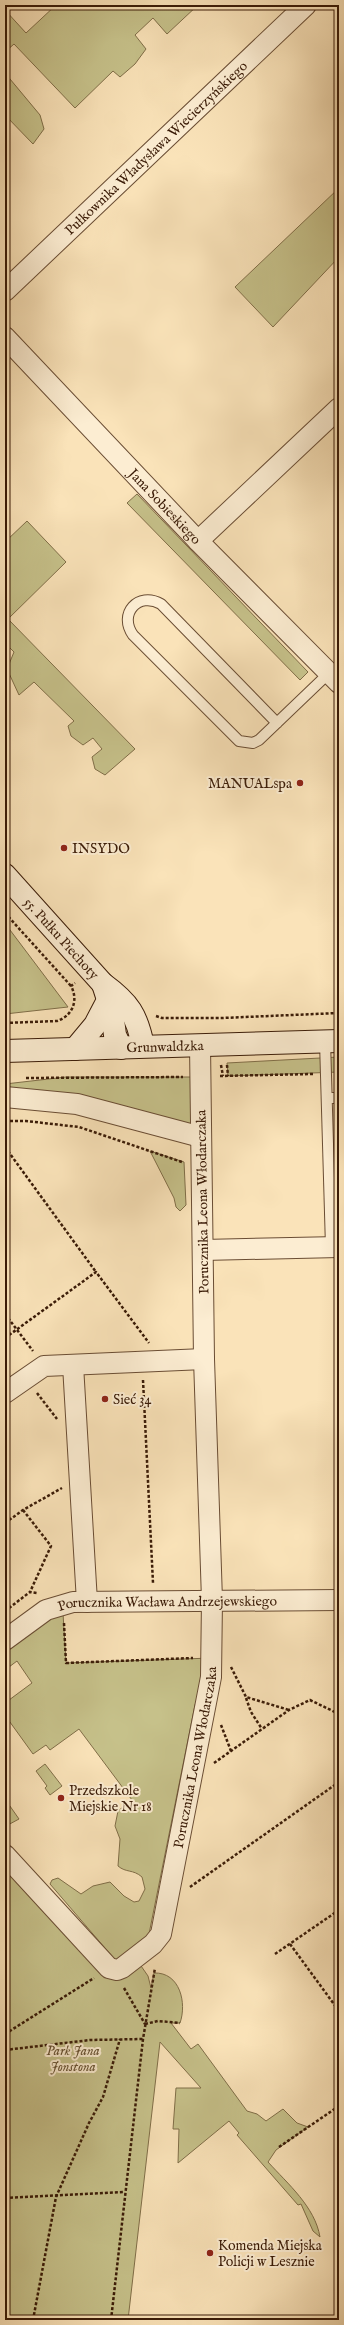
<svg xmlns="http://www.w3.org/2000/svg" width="344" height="2325" font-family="'IM FELL English',serif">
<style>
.green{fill:#c6c18a;stroke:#806e48}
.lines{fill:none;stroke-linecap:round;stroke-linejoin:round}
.lane-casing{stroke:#6a4d34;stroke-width:12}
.street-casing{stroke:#6a4d34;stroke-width:22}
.secondary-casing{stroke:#3a1b07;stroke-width:24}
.path{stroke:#3a1b07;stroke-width:2.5;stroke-dasharray:3 2;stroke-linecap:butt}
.lane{stroke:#fcedd2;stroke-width:10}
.street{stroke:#fcedd2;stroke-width:20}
.secondary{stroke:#fcedd2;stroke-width:22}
.poi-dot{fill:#8f2418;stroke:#fcedd2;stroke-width:1.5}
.labels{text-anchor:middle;stroke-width:4;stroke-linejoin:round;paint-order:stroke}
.street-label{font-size:14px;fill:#3a1b07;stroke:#fcedd2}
.poi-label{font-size:14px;fill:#3a1b07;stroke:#fcedd2;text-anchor:start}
.park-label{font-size:14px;font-style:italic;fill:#644d2e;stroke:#fcedd2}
</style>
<rect width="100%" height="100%" fill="#fae3b9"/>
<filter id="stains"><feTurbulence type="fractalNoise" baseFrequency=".005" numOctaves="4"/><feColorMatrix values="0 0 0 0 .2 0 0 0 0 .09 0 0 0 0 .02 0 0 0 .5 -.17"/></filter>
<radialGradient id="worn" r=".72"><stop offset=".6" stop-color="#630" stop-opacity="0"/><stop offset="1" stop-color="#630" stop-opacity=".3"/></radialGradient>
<g class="green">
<polygon points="56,5 198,5 167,34 153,18 135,35 146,49 135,64 120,77 113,71 75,108 14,44 5,52 5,10 26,33"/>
<polygon points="5,73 40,115 44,129 33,144 5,115"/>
<polygon points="339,188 339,257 273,327 235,287"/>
<polygon points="137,494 308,672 300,680 127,503"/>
<polygon points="27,521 66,562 8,619 135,749 105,775 95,769 92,757 102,749 93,738 83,745 71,736 68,726 74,721 34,682 19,695 7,669 14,652 5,643 5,542"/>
<polygon points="7,926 68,1007 5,1014 5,928"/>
<polygon points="339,1057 339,1072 228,1076 227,1063"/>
<polygon points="66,1077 200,1077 201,1137 5,1097 5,1084"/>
<polygon points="150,1151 184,1162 186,1205 180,1211 176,1207 174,1198"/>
<path d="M63 1613 66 1663 212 1658 195 1705 148 1939 117 1962 50 1884 52 1880 58 1878 81 1894 93 1886 110 1882 124 1896 134 1902 139 1901 145 1889 142 1877C133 1869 126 1873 118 1866L120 1839 115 1826 118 1811 132 1800 79 1729 50 1750 46 1745 33 1754 7 1718 5 1720V1703L32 1683 17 1661 5 1670V1650L48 1619Z"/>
<polygon points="45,1764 62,1786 50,1795 45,1788 47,1786 36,1771"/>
<polygon points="5,1799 19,1819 6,1826 5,1826"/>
<path d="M5 1855 101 1961 139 1963 148 1976 151 1988 154 1973C180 1972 187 2003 180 2023H171L191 2049 198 2044 247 2111 257 2114 266 2121 283 2109 297 2123 308 2127 276 2150 268 2162C288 2184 315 2207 320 2237L313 2231 301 2204 298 2205 237 2135 239 2133 229 2121 178 2163 179 2129H173L176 2088H201L160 2042 128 2320H5Z"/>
</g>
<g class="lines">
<defs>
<g id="lane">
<path d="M277 723 161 604C138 591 118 614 133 635L239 741 253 743 259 740 329 673"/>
<polyline points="325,1041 331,1247"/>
<polyline points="327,1098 339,1098"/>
</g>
<g id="street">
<path id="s1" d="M5 291 306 5"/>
<path id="s2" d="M5 337 198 541 339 683"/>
<polyline points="198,541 339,408"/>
<polyline points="5,1097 77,1104 201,1137"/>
<polyline points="203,1250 339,1247"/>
<polyline points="73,1365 87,1602"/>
<polyline points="5,1393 44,1366 204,1359"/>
<path id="s3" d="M5 1640 46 1610 73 1602 339 1600"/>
<path id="s4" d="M5 1855 109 1968 117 1970 122 1968 153 1944 161 1934 211 1677 212 1600 204 1359 200 1045"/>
</g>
<g id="secondary">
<path id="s5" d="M5 875 103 984C129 1003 137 1015 143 1046"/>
<polyline points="103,984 112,1012 115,1035 121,1048"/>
<polyline points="75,1049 95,1025 107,1002"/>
<path id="s6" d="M5 1051 339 1041"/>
</g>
</defs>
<use href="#lane" class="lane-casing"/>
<use href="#street" class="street-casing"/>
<use href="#secondary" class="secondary-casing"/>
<g class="path">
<polyline points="5,913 71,986"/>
<polyline points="156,1016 162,1018 222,1018 339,1013"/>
<path d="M5 1023 57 1021C72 1016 79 1001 71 986L75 983"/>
<polyline points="221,1065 223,1076"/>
<polyline points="227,1065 228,1076"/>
<polyline points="220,1076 313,1074"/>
<polyline points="26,1078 183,1077"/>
<polyline points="5,1121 26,1121 79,1127 182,1162"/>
<polyline points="5,1147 96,1272"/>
<polyline points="5,1314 33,1351"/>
<polyline points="5,1338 96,1272 149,1343"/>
<polyline points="143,1380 153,1583"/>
<polyline points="37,1393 57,1419"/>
<polyline points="23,1510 51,1546 30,1592"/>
<polyline points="5,1523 23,1510 62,1488"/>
<polyline points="5,1611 30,1592 37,1593"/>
<polyline points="64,1623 66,1663 193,1658"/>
<polyline points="231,1667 246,1697 289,1710"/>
<polyline points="246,1698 251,1712 262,1729"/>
<polyline points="221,1725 231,1751"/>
<polyline points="214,1763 289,1710 310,1700 339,1714"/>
<polyline points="190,1887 339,1782"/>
<polyline points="290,1944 339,2011"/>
<polyline points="275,1954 339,1910"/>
<polyline points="124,1988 145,2024"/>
<polyline points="145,2024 158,2021 180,2023"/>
<polyline points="5,2034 94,1978"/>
<polyline points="5,2050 90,2040 143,2039"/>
<polyline points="279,2147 339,2106"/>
<polyline points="5,2198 124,2192"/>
<polyline points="33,2320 56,2197 89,2123 103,2097 120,2039"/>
<polyline points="111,2320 143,2039 155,1968"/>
<polyline points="336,2320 339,2319"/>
</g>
<use href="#lane" class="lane"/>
<use href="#street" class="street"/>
<use href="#secondary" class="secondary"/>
</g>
<g class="poi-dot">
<circle cx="300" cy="783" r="4"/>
<circle cx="64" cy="848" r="4"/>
<circle cx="105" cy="1399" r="4"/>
<circle cx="61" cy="1798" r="4"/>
<circle cx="210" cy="2253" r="4"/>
</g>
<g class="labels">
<g class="street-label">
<text dy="5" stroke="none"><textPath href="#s1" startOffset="208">Pułkownika Władysława Wiecierzyńskiego</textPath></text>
<text dy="5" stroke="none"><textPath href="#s2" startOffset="233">Jana Sobieskiego</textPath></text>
<text dy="5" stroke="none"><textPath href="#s5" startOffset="85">55. Pułku Piechoty</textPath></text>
<text dy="5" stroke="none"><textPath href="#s6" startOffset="160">Grunwaldzka</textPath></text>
<text transform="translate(202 1202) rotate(-91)" y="5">Porucznika Leona Włodarczaka</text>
<text dy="5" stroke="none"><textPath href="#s3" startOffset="173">Porucznika Wacława Andrzejewskiego</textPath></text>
<text dy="5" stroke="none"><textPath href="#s4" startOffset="399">Porucznika Leona Włodarczaka</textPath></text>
</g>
<g class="poi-label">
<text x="292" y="788" text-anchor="end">MANUALspa</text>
<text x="72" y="853">INSYDO</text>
<text x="113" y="1404">Sieć 34</text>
<text x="69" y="1795">Przedszkole<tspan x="69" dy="16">Miejskie Nr 18</tspan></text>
<text x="218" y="2250">Komenda Miejska<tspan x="218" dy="16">Policji w Lesznie</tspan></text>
</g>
<g class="park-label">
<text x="73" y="2055">Park Jana<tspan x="73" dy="16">Jonstona</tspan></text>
</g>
</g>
<rect width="344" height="2325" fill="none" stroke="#fae3b9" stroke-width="20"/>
<rect x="6" y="6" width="332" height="2313" fill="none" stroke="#3a1b07" stroke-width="2"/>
<rect x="10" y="10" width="324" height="2305" fill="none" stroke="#3a1b07"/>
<rect width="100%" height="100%" filter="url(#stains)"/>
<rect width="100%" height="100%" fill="url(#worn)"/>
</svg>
